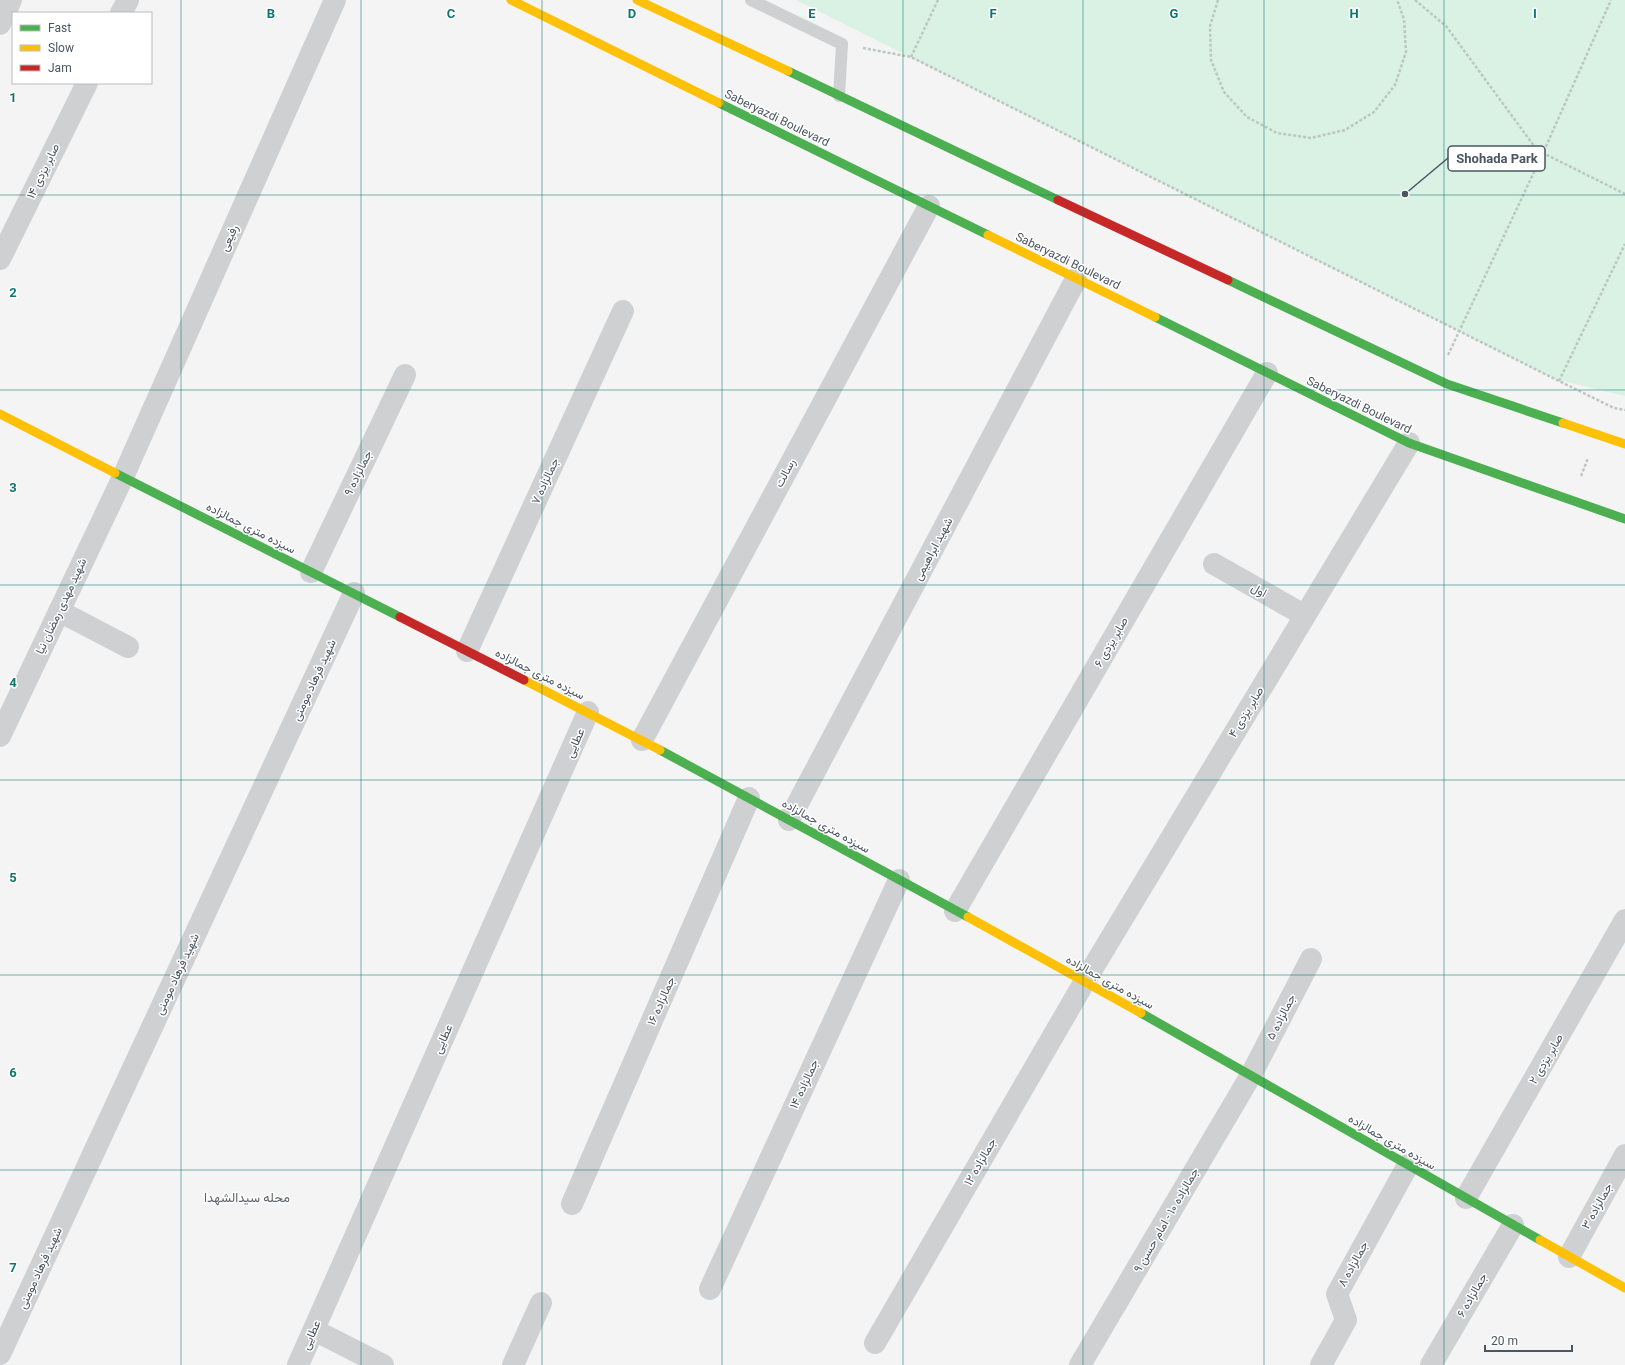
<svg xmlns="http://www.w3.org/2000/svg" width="1625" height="1365" font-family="Roboto,Vazirmatn,sans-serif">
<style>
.green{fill:#d9f2e3}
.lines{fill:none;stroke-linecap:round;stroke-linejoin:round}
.path{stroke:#bcc7c4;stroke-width:2.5;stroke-dasharray:3 2;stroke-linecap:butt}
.lane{stroke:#ced0d2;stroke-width:12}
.street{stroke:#ced0d2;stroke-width:22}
.fast{stroke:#4caf50;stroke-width:9}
.slow{stroke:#ffc107;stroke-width:9}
.jam{stroke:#c62828;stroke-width:9}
.grid{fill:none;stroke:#0f766e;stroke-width:1;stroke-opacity:0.55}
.labels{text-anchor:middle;stroke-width:3;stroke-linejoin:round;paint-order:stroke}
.street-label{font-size:12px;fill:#4a5661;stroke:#fff}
.neighbourhood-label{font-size:13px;fill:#5f6368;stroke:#fff}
.grid-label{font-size:13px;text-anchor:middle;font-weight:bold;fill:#0f766e;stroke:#fff;stroke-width:3;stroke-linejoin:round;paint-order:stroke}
.leader{fill:none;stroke:#4a5661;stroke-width:1.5}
.callout-dot{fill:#4a5661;stroke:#fff;stroke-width:1.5}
.callout{fill:#fff;stroke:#4a5661;stroke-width:1.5}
.callout-label{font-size:13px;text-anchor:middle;font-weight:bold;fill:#4a5661}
</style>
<rect width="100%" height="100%" fill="#f4f4f4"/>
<polygon class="green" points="796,0 1625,0 1625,396 1554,379"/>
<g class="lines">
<g class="path">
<polyline points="1218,0 1210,26 1211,60 1224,92 1247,117 1277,133 1311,138 1345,130 1374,112 1395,85 1406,52 1404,19 1397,0"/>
<polyline points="1415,0 1446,26 1537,150 1625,194"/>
<polyline points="863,48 911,57 1559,381 1614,408 1625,410"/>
<polyline points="911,57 938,0"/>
<polyline points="1448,355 1543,153 1611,0"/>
<polyline points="1559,381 1625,244"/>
<polyline points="1581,476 1588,458"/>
</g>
<polyline class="lane" points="751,0 842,44 839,96"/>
<g class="street">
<polyline points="121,13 128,0"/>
<polyline points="0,24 11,0"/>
<polyline points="0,259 87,83"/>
<polyline points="1214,564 1304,615"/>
<polyline points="311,572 405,375"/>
<polyline points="59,611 128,647"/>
<polyline points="467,651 623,311"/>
<polyline points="0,736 123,477 335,0"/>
<polyline points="642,740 929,206"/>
<polyline points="789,820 1076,279"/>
<polyline points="955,911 1267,373"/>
<polyline points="1466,1198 1625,920"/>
<polyline points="572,1204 749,798"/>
<polyline points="1569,1257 1625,1155"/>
<polyline points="710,1289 899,880"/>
<polyline points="314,1330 383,1365"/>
<polyline points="875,1343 1085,981 1409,443"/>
<polyline points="0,1354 354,593"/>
<polyline points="298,1365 588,712"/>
<polyline points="513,1365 541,1303"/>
<polyline points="1080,1365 1251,1075 1311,959"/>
<polyline points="1321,1365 1346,1320 1337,1294 1408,1165"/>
<polyline points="1431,1365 1513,1225"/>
</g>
<g class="fast">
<polyline points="788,71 1058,200"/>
<polyline points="719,103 988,235"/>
<polyline points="1228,280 1447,384 1563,423"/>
<polyline points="1155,317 1409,443 1625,519"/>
<polyline points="115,473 400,617"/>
<polyline points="660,750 968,917"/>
<polyline points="1141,1013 1540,1240"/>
</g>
<g class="slow">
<polyline points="511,0 719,103"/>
<polyline points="637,0 788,71"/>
<polyline points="988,235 1155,317"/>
<polyline points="0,414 115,473"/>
<polyline points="1563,423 1625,444"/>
<polyline points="524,680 660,750"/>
<polyline points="968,917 1141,1013"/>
<polyline points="1540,1240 1625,1288"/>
</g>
<g class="jam">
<polyline points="1058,200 1228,280"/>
<polyline points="400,617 524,680"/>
</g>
</g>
<path class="grid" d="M181 0V1365M361 0V1365M542 0V1365M722 0V1365M903 0V1365M1083 0V1365M1264 0V1365M1444 0V1365M0 195H1625M0 390H1625M0 585H1625M0 780H1625M0 975H1625M0 1170H1625"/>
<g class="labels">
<g class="street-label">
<text transform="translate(777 118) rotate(26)" y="4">Saberyazdi Boulevard</text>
<text transform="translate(43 171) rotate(-64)" y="4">صابر یزدی ۱۴</text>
<text transform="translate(229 238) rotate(-66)" y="4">رفیعی</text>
<text transform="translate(1068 261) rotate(26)" y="4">Saberyazdi Boulevard</text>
<text transform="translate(1359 405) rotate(26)" y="4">Saberyazdi Boulevard</text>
<text transform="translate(358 473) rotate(-64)" y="4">جمالزاده ۹</text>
<text transform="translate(785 473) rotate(-62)" y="4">رسالت</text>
<text transform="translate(545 481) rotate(-65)" y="4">جمالزاده ۷</text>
<text transform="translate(251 528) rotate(27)" y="4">سیزده متری جمالزاده</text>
<text transform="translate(933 549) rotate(-62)" y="4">شهید ابراهیمی</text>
<text transform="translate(1259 590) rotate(29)" y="4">اول</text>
<text transform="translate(61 606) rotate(-65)" y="4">شهید مهدی رمضان نیا</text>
<text transform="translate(1111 642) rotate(-60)" y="4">صابر یزدی ۶</text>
<text transform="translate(540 674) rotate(27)" y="4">سیزده متری جمالزاده</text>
<text transform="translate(314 680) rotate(-65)" y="4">شهید فرهاد مومنی</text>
<text transform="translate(1246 712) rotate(-59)" y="4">صابر یزدی ۴</text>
<text transform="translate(575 743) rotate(-66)" y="4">عطایی</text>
<text transform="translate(826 826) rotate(29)" y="4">سیزده متری جمالزاده</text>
<text transform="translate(177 974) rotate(-65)" y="4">شهید فرهاد مومنی</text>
<text transform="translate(1110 982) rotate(29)" y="4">سیزده متری جمالزاده</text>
<text transform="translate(661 1001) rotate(-66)" y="4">جمالزاده ۱۶</text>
<text transform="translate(1281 1017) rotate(-63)" y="4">جمالزاده ۵</text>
<text transform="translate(443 1039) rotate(-66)" y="4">عطایی</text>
<text transform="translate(1546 1059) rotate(-60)" y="4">صابر یزدی ۲</text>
<text transform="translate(804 1084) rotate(-65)" y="4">جمالزاده ۱۴</text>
<text transform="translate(1392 1142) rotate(30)" y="4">سیزده متری جمالزاده</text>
<text transform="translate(980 1162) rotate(-60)" y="4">جمالزاده ۱۲</text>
<text transform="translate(1597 1206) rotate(-61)" y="4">جمالزاده ۳</text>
<text transform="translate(1166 1220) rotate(-60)" y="4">جمالزاده ۱۰ - امام حسن ۹</text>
<text transform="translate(1353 1264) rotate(-61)" y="4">جمالزاده ۸</text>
<text transform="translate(40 1268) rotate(-65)" y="4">شهید فرهاد مومنی</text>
<text transform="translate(1472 1295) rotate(-60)" y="4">جمالزاده ۶</text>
<text transform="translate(311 1335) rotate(-66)" y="4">عطایی</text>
</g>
<g class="neighbourhood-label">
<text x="247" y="1202">محله سیدالشهدا</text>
</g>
</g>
<g class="grid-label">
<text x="271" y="18">B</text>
<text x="451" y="18">C</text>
<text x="632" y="18">D</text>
<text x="812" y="18">E</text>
<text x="993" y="18">F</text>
<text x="1174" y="18">G</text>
<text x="1354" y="18">H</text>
<text x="1535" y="18">I</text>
<text x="13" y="102">1</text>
<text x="13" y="297">2</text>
<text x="13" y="492">3</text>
<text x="13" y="687">4</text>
<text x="13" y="882">5</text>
<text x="13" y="1077">6</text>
<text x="13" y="1272">7</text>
</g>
<path class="leader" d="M1405 194L1448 158"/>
<circle class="callout-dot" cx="1405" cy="194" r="4"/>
<rect class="callout" x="1448" y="146" width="97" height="25" rx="4"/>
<g class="callout-label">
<text x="1497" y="163">Shohada Park</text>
</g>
<rect x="12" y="12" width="140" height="72" fill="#ffffff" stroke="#b7bbc0"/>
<rect x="20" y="25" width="20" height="6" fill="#4caf50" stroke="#b7bbc0"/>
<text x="48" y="32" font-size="12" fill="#4a5661">Fast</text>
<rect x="20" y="45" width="20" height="6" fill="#ffc107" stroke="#b7bbc0"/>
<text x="48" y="52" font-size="12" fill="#4a5661">Slow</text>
<rect x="20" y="65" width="20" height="6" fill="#c62828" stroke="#b7bbc0"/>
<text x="48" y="72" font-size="12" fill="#4a5661">Jam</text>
<path d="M1485 1345v6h87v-6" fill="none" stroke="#4a5661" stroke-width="2"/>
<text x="1491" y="1345" font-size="12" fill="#4a5661" stroke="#ffffff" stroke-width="3" paint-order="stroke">20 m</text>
</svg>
